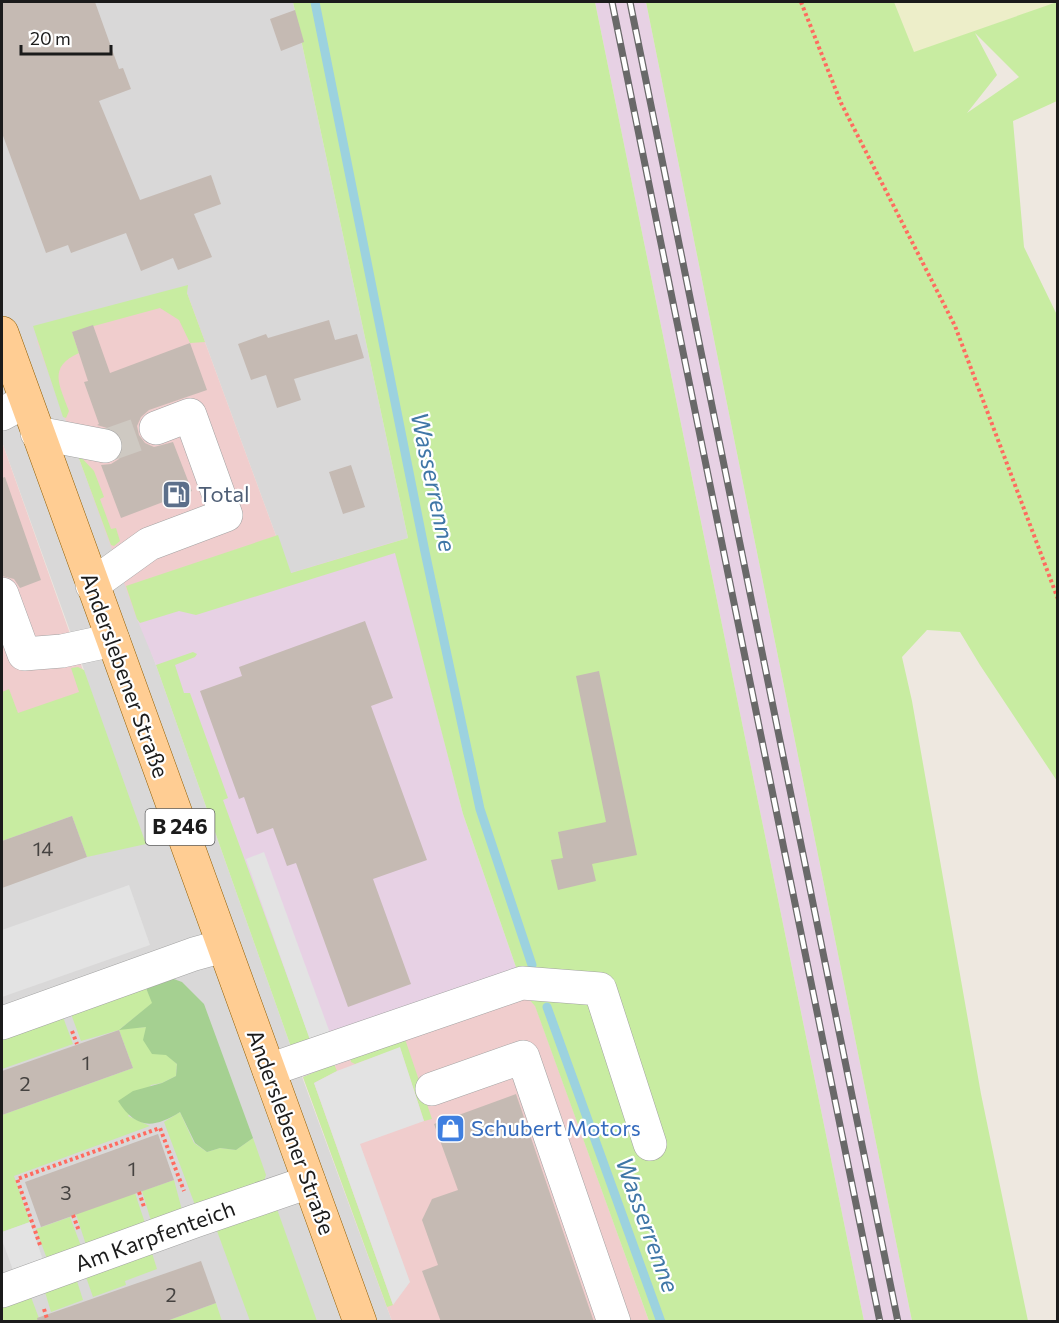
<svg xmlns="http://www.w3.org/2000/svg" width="1059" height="1323" font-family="Commissioner,sans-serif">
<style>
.residential{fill:#d9d8d8}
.commercial{fill:#f0cdcd}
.industrial{fill:#e7d1e4}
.farmland{fill:#edeec9}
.grass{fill:#c8eca1;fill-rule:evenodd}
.forest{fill:#a5d091}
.parking{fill:#e3e3e3}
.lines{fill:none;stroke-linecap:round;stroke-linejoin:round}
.stream{stroke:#9cd2df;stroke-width:9}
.building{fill:#c5bab3}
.minor-tunnel{stroke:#cec9c2;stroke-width:33;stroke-dasharray:33 16;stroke-linecap:butt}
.minor-casing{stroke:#a2a2a2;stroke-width:34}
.major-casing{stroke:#925e00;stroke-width:34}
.path{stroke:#ff6b5f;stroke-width:4;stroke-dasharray:3 3;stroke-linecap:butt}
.minor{stroke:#fff;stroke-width:33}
.major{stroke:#ffcd93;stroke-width:33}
.rail-casing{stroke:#696969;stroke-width:7}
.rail{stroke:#fff;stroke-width:4.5;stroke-dasharray:14;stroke-linecap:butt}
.labels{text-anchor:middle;stroke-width:4.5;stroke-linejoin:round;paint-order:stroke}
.number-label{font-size:20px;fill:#464341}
.shield{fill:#fff;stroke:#5f5f5f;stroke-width:1.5}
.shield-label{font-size:21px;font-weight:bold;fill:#1b1b1b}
.service-label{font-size:22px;fill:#4e5e75;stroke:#fff;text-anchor:start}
.street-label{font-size:22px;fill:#1b1b1b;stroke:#fff}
.shop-label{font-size:22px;fill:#366cbe;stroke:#fff;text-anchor:start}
.water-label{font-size:24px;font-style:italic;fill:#4077a7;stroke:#fff}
</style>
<rect width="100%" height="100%" fill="#eee8e0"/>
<polygon class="residential" points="2,2 293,2 408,538 290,574 187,293 77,453 156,665 291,1047 392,1321 2,1321 2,827 84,670 2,442"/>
<g class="commercial">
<polygon points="187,293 290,574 137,619 37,341"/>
<polygon points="2,442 123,783 2,827"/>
<polygon points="526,996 535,1005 649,1321 392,1321 303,1077"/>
</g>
<g class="industrial">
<polygon points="595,2 646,2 912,1321 864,1321"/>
<polygon points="393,542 463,814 526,996 303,1077 156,665 137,619"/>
</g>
<polygon class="farmland" points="894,2 1058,2 913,53"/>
<g class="grass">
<polygon points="293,2 595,2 864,1321 649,1321 535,1006 526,996 463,814 395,553 196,615 179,611 140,623 137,619 126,586 278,535 291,573 408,538"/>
<path d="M646 2H894L914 52 1057 2V101L1013 121 1024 247 1057 315V781L980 665 960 632 927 630 902 657 912 701 981 1094 1028 1321H912ZM975 33 1019 77 967 113 997 75Z"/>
<path d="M188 285 187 293 205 342 190 343 179 320 160 308 72 332 79 353C47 367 60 386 69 411L66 418 63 417 33 326Z"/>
<polygon points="77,453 94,471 104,497 100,499 111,529 116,528 120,541 114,546 111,545"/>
<polygon points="193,652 197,654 195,657 175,665 184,693 190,693 228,798 223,800 310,1039 291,1047 156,665"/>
<polygon points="78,667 84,670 146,844 87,857 72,816 2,841 2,692 9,689 18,713 79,692 71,668"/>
<polygon points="146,988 153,1003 120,1029 146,1027 166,1054 177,1064 176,1076 162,1083 151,1085 128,1116 150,1126 14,1176 30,1222 2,1232 2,1115 133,1068 119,1030 81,1041 71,1014"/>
<polygon points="63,1017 73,1044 2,1069 2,1040"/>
<polygon points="405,1039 432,1119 424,1121 400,1048 355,1064 351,1062 350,1058"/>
<polygon points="334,1064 337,1071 314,1083 393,1305 387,1307 303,1077"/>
<polygon points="180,1112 194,1143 207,1152 220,1148 236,1150 253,1138 266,1175 264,1181 195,1205 164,1122"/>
<polygon points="174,1180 182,1210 151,1221 142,1191"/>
<polygon points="135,1193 145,1223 86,1245 76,1214"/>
<polygon points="277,1209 317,1321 250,1321 217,1231"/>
<polygon points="70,1217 81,1246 47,1259 36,1229"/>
<polygon points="152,1253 157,1269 125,1281 126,1285 93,1297 86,1277"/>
<polygon points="77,1281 83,1300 51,1312 45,1292"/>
<polygon points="31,1297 40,1321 2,1321 2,1307"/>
<polygon points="216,1303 222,1321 164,1322"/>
</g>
<path class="forest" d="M171 978 182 982 204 1004 253 1138 236 1150 220 1148 207 1152 195 1143 180 1112C153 1129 136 1129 118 1101L133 1091 162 1083 176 1076 177 1064 166 1055 152 1054 143 1040 146 1027 119 1030 152 1003 146 988Z"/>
<g class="parking">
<polygon points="264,852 330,1033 310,1040 246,859"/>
<polygon points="129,885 150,945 2,997 2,930"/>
<polygon points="400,1047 424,1121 360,1144 410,1282 393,1305 314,1083 337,1071"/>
<polygon points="30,1222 43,1260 13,1270 2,1240 2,1232"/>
</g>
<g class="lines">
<g class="stream">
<polyline points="315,2 425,552 480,809 532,965"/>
<polyline points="547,1007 661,1322"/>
</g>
</g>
<g class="building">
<polygon points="2,2 95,2 119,69 123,68 131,89 99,101 140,200 211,175 221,204 194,214 212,257 178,270 173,258 141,271 126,233 71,253 68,245 46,253 2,133"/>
<polygon points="295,10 304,42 281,51 270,19"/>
<polygon points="329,320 335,340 357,334 364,358 294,379 301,400 277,408 266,375 251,380 238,344 266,334 268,338"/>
<polygon points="93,325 110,373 190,343 207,390 149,410 141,417 137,426 139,435 145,443 154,447 173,442 192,491 121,518 101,465 111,464 119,459 123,450 123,440 117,431 97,425 99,424 84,382 88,381 72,332"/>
<polygon points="351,465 365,507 343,514 329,472"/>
<polygon points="5,477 41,580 20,588 14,579 2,576 2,478"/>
<polygon points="365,621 393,698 371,706 427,860 373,879 411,984 348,1007 296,863 287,866 273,828 257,834 244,797 239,799 200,691 242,676 239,667"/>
<polygon points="599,671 637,855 592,864 596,881 558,890 551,860 563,858 558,832 606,822 576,676"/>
<polygon points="72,816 87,857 2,888 2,841"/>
<polygon points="119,1030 133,1068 2,1115 2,1071"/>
<polygon points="516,1094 594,1322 441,1322 422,1271 438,1265 422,1220 432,1199 458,1190 434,1124"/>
<polygon points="158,1134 174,1180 41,1227 25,1182"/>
<polygon points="201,1261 216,1303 164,1322 38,1322 37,1318"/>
</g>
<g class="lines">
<polyline class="minor-tunnel" points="105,446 156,428"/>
<defs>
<g id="minor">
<polyline points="2,414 26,401"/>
<polyline points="37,433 105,446"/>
<polyline points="92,585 149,544 226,515 190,415 156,428"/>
<polyline points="2,594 24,654 62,651 113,640"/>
<polyline points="2,1023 194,954 223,946"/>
<polyline points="269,1070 522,983 600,989 650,1144"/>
<polyline points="432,1089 523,1057 614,1322"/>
<polyline points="2,1291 195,1221 309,1182"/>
</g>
<polyline id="major" points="2,333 360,1322"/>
</defs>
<use href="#minor" class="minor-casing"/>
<use href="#major" class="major-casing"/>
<g class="path">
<polyline points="801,2 841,103 955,326 1058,599"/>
<polyline points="72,1031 77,1044"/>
<polyline points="139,1192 144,1207"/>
<polyline points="73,1215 79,1231"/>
<polyline points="40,1245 17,1179 160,1128 184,1191"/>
<polyline points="44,1309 48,1322"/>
</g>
<use href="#minor" class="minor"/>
<use href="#major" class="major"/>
<defs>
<g id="rail">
<polyline points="612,2 880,1322"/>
<polyline points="630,2 898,1322"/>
</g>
</defs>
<use href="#rail" class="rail-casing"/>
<use href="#rail" class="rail"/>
</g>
<defs>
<symbol id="fuel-square" viewBox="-11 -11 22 22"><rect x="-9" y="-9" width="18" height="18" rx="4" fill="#5c6f8a" stroke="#fff"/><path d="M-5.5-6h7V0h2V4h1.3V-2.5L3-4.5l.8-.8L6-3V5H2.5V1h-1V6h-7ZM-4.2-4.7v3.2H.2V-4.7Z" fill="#fff"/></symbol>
<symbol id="shop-square" viewBox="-11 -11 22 22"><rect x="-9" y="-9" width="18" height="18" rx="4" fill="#3f7fe0" stroke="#fff"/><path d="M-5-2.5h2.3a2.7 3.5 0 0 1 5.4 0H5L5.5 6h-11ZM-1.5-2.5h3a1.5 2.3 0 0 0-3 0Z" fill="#fff"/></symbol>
</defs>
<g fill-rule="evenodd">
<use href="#fuel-square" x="160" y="478" width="33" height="33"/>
<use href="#shop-square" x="434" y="1112" width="33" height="33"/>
</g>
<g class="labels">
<g class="number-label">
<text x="43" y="856">14</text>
<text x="86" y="1070">1</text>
<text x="25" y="1091">2</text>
<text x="132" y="1176">1</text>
<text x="66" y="1200">3</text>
<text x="171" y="1302">2</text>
</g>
<rect class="shield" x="145.5" y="809" width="69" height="36" rx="4.5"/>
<g class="shield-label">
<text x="180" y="834">B 246</text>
</g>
<g class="service-label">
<text x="198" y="502">Total</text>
</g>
<g class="street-label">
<text transform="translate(125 675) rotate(70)" y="8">Anderslebener Straße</text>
<text transform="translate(291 1132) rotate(70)" y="8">Anderslebener Straße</text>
<text transform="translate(155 1236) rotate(-20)" y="8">Am Karpfenteich</text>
</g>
<g class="shop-label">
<text x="471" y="1136">Schubert Motors</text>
</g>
<g class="water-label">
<text transform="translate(433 482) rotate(78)" y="8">Wasserrenne</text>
<text transform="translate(647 1225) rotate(70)" y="8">Wasserrenne</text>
</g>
</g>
<rect width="1059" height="1323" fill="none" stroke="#1b1b1b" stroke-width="6"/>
<path d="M21 45v9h90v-9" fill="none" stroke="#1b1b1b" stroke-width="3"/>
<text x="30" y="45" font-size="18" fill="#1b1b1b" stroke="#ffffff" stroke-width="4.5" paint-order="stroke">20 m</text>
</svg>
